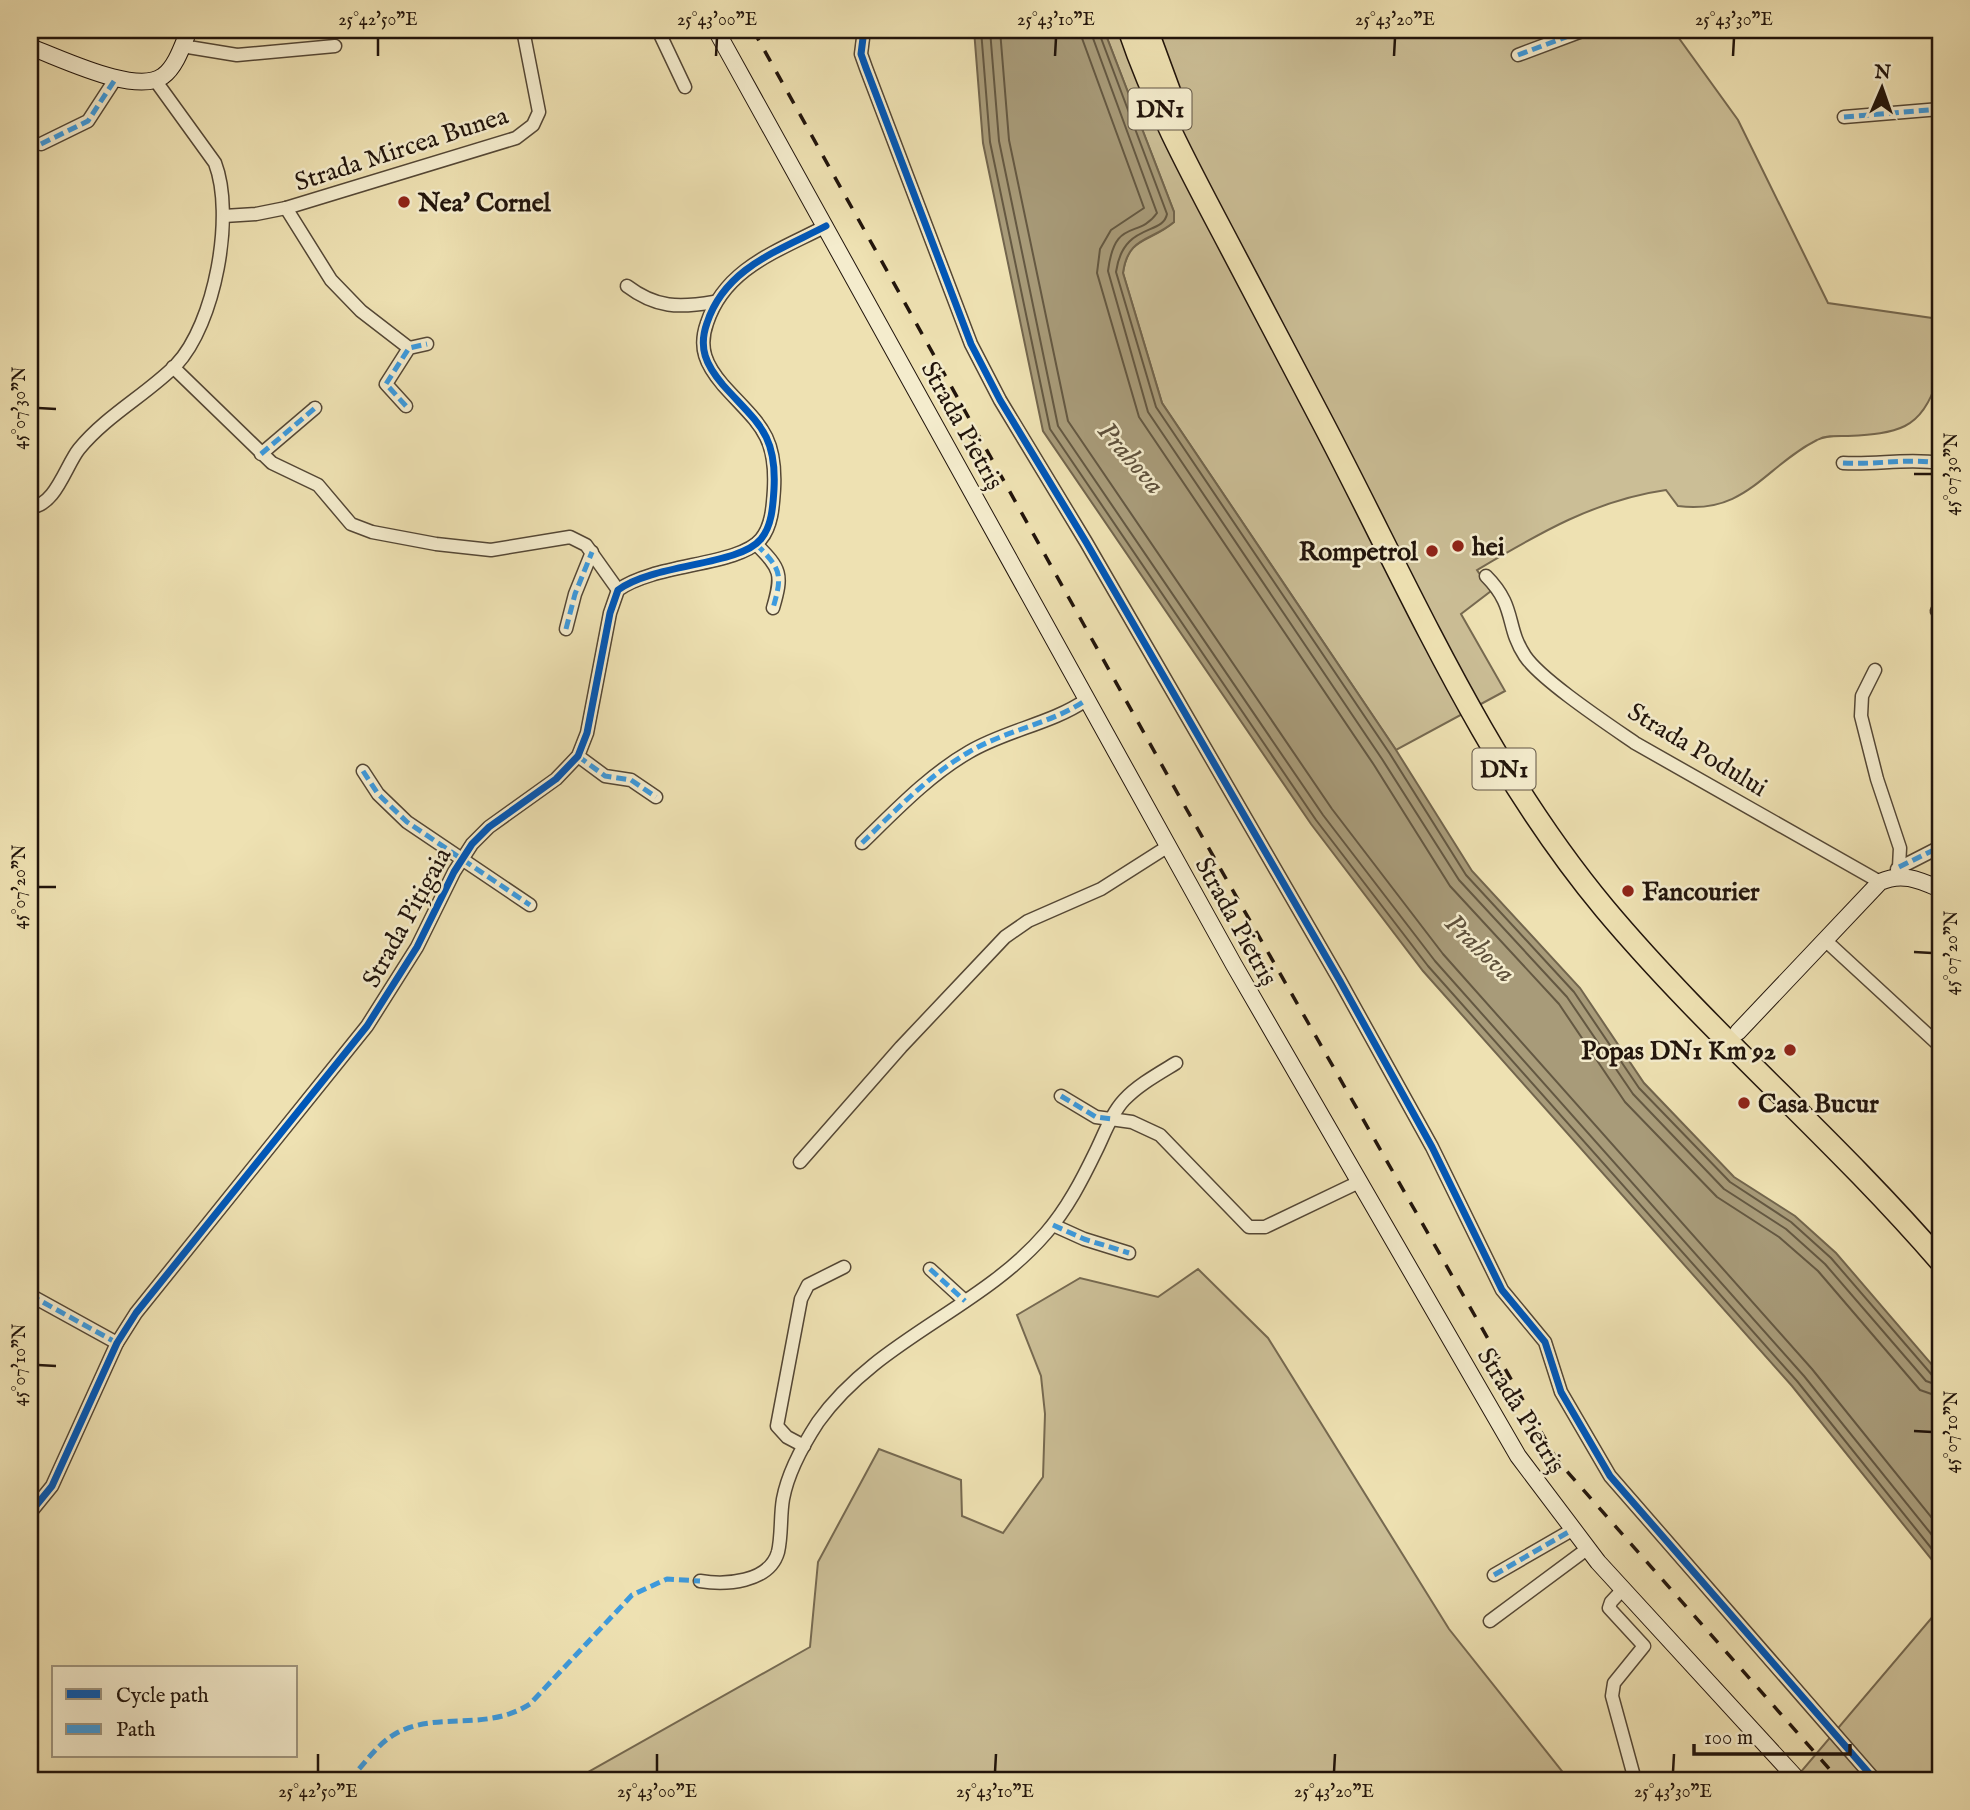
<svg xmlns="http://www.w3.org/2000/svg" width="1970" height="1810" font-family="'IM FELL English',serif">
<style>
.green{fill:#cbbe96;stroke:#766950;stroke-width:2}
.water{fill:#a89b79;stroke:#72654d;stroke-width:2}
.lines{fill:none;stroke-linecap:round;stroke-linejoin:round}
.shore{stroke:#645842;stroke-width:2}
.street-casing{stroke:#544735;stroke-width:15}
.secondary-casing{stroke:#21140b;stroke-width:18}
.highway-casing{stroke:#21140b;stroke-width:24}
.street{stroke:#f4eccd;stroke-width:12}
.secondary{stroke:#f4eccd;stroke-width:16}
.highway{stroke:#eee1b2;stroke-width:21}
.rail{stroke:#21140b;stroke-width:3.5;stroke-dasharray:12 12;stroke-linecap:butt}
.quiet{stroke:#3c9ade;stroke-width:5;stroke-dasharray:10 5;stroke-linecap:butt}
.cycleway-casing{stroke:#f4eccd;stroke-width:11}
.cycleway{stroke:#0057b8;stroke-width:7}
.ticks{fill:none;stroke:#21140b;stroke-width:2.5}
.poi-dot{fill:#8f2418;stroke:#f4eccd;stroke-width:2.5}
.labels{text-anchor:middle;stroke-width:5;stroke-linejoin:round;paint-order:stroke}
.shield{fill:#f4eccd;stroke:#605545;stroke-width:2}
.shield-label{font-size:24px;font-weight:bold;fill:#21140b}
.street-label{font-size:26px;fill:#21140b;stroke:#f4eccd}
.poi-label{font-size:26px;font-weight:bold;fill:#21140b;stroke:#f4eccd;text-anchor:start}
.water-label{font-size:28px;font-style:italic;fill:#5e513c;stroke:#f4eccd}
.neatline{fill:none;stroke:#21140b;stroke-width:2.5}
.ticks-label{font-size:18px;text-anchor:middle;fill:#21140b}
</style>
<rect width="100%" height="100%" fill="#eee1b2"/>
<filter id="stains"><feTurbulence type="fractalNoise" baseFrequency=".00286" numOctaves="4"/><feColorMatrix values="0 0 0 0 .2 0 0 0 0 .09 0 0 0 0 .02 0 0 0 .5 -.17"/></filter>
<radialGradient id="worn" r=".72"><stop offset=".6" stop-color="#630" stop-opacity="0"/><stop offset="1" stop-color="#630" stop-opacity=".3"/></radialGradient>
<g class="green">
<path d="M1104 30H1673L1738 120 1828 303 1932 318C1943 337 1943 359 1937 380 1922 431 1896 433 1848 436 1838 436 1826 435 1817 440 1765 466 1746 515 1678 506L1666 490C1595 500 1538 534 1477 570L1491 591 1461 614 1505 691 1396 750 1162 403 1123 273C1128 236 1150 243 1174 222V212Z"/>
<polygon points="1198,1269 1268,1338 1449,1629 1569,1780 574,1780 810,1647 818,1562 879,1449 961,1480 962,1516 1003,1533 1043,1477 1045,1414 1041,1376 1017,1315 1080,1278 1158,1297"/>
<polygon points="1940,1608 1940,1780 1794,1780"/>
</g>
<path class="water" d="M974 30H1104L1174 212V222C1150 242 1128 236 1123 273L1162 403 1396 750 1472 871 1580 988 1644 1083 1734 1177 1795 1216 1836 1253 1940 1374V1570L1792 1386 1423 971 1311 824 1043 431 983 143Z"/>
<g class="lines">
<g class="shore">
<polyline points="981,30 990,142 1050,429 1316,820 1428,966 1797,1381 1940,1559"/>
<polyline points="990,30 999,141 1058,426 1323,815 1435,961 1804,1376 1940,1545"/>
<polyline points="1000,30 1009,140 1068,421 1332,809 1443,954 1812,1369 1940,1528"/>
<polyline points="1079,30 1144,208 1111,230 1100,249 1097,273 1139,417 1374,765 1450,886 1559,1004 1625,1102 1717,1197 1779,1237 1818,1271 1920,1390 1940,1397"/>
<path d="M1090 30 1157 213C1138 240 1115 216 1108 271L1148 412 1382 759 1459 880 1567 997 1633 1094 1724 1189 1786 1229 1825 1264 1926 1381 1940 1386"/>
<path d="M1098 30 1167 214C1163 236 1123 222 1116 272L1156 407 1390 754 1466 875 1574 992 1639 1088 1730 1182 1791 1222 1831 1258 1932 1375 1940 1377"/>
</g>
<defs>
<g id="street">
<polyline points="658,30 685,87"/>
<polyline points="864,30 861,54 866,68 971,344 1000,400 1086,542 1340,981 1432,1147 1502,1290 1545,1342 1561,1392 1610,1476 1875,1780"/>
<polyline points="182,46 237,55 335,46"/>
<polyline points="1518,55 1585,30"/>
<polyline points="1844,117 1940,109"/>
<polyline points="41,144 88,121 116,78"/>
<polyline points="286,208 331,280 361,311 409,348"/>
<polyline points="224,216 256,214 286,208 516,138 533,125 539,112 523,30"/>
<path d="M627 286C656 308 679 308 714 302"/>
<polyline points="173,367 272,463 318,485 351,524 372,532 436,544 491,550 570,537 586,545 618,590"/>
<polyline points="406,406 386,384 409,348 427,344"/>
<polyline points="261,454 315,408"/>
<path d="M1843 463C1876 465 1908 458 1940 463"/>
<path d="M30 507C55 507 66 465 79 449 107 415 146 395 176 365 215 324 235 215 215 163L155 80"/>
<path d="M756 544C781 569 783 574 773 608"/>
<path d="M1486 576C1517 607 1505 626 1525 656 1541 680 1609 725 1635 743L1880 882"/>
<polyline points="1937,611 1940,615"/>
<polyline points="566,629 575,594 592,552"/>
<polyline points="1875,670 1862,696 1861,716 1877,779 1900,848 1899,867"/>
<polyline points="578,756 605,776 631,780 656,797"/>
<polyline points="363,771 378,794 407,822 530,905"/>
<path d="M862 843C895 811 929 775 969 752 1006 730 1051 724 1086 700"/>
<polyline points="1897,869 1940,847"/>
<polyline points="1825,940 1940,1046"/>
<polyline points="1061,1096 1096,1117 1132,1122 1160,1135 1249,1227 1265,1227 1357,1183"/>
<polyline points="800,1162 901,1047 1005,937 1028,921 1101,889 1167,847"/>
<polyline points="1053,1225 1084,1239 1129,1253"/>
<polyline points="930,1269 965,1301"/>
<polyline points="30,1295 117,1343"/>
<polyline points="804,1446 787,1437 777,1426 801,1299 808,1285 844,1267"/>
<path d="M30 1513 52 1486 117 1343 136 1313 367 1026 417 947 454 872 472 844 489 827 556 779 578 756 587 733 610 613 618 590C655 563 739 566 761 539 772 526 773 505 774 489 777 433 757 423 723 385 706 365 698 348 707 323 725 268 778 251 826 226"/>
<polyline points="1494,1575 1572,1530"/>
<path d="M700 1581C725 1585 769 1583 778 1552 782 1535 780 1516 783 1499 788 1472 803 1445 818 1422 877 1339 981 1309 1046 1233 1067 1209 1082 1180 1096 1151 1104 1135 1111 1114 1124 1100 1138 1085 1158 1074 1176 1063"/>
<polyline points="1623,1589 1611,1602 1609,1608 1644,1646 1614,1683 1612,1696 1635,1780"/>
<polyline points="1490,1621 1587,1549"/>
</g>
<g id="secondary">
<polyline points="716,30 1234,965 1518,1456 1598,1562 1798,1780"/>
<path d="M30 47C59 57 136 96 163 76 176 67 183 44 189 30"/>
<path d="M1738 1032 1880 882C1902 872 1919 880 1940 889"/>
</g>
<g id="highway">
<path d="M1129 30C1153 101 1188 167 1223 233 1257 297 1290 361 1324 425 1411 591 1484 764 1605 909 1709 1033 1834 1138 1940 1261"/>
<polyline points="1147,30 1179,117"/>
</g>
</defs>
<use href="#street" class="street-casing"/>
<use href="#secondary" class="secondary-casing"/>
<use href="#highway" class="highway-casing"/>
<use href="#street" class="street"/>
<use href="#secondary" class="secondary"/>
<use href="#highway" class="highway"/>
<polyline class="rail" points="753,30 1183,803 1557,1460 1839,1780"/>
<g class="quiet">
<polyline points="1518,55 1585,30"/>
<polyline points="1844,117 1940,109"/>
<polyline points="41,144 88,121 116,78"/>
<polyline points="406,406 386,384 409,348 427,344"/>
<polyline points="261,454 315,408"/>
<path d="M1843 463C1876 465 1908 458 1940 463"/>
<path d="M756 544C781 569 783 574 773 608"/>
<polyline points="566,629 575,594 592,552"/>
<polyline points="578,756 605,776 631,780 656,797"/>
<polyline points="363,771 378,794 407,822 530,905"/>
<path d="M862 843C895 811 929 775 969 752 1006 730 1051 724 1086 700"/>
<polyline points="1899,867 1940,847"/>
<polyline points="1061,1096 1096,1117 1112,1119"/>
<polyline points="1053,1225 1084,1239 1129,1253"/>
<polyline points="930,1269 965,1301"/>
<polyline points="30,1295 117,1343"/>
<polyline points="1494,1575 1572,1530"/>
<path d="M349 1780C364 1765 376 1745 395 1734 437 1710 484 1733 530 1704L632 1595 667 1579 700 1581"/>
</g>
<defs>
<g id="cycleway">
<polyline points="864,30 861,54 866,68 971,344 1000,400 1086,542 1340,981 1432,1147 1502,1290 1545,1342 1561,1392 1610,1476 1875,1780"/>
<path d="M30 1513 52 1486 117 1343 136 1313 367 1026 417 947 454 872 472 844 489 827 556 779 578 756 587 733 610 613 618 590C655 563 739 566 761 539 772 526 773 505 774 489 777 433 757 423 723 385 706 365 698 348 707 323 725 268 778 251 826 226"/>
</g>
</defs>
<use href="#cycleway" class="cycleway-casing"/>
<use href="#cycleway" class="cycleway"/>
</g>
<path class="ticks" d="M378 56V38M716 56 717 38M1055 56 1056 38M1394 56 1395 38M1733 56 1734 38M38 408 56 409M1914 474H1932M38 887H56M1914 952 1932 953M38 1365 56 1366M1914 1431 1932 1432M318 1772V1754M657 1772V1754M995 1772 996 1754M1334 1772 1335 1754M1673 1772 1674 1754"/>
<g class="poi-dot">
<circle cx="404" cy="202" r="7"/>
<circle cx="1458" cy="546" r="7"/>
<circle cx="1432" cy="551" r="7"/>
<circle cx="1628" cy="891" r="7"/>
<circle cx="1790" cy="1050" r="7"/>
<circle cx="1744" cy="1103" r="7"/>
</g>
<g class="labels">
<g class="shield">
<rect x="1128.5" y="88.5" width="63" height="41" rx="5"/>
<rect x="1472.5" y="748.5" width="63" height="41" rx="5"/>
</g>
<g class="shield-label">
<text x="1160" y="117">DN1</text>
<text x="1504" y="777">DN1</text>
</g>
<g class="street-label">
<text transform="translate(401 148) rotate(-18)" y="9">Strada Mircea Bunea</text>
<text transform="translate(963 425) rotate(61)" y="9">Strada Pietriș</text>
<text transform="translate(1698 749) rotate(31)" y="9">Strada Podului</text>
<text transform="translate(406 917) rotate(-61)" y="9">Strada Pițigaia</text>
<text transform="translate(1237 921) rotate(61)" y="9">Strada Pietriș</text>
<text transform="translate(1522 1410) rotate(58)" y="9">Strada Pietriș</text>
</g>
<g class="poi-label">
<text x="418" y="211">Nea' Cornel</text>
<text x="1472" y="555">hei</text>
<text x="1418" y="560" text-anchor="end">Rompetrol</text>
<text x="1642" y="900">Fancourier</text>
<text x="1776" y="1059" text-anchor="end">Popas DN1 Km 92</text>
<text x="1758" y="1112">Casa Bucur</text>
</g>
<g class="water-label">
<text transform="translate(1132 457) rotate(49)" y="10">Prahova</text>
<text transform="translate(1481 947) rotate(44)" y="10">Prahova</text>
</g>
</g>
<rect width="1970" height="1810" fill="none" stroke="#eee1b2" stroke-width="77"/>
<rect x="52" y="1666" width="245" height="91" fill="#f4eccd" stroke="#a0967f" stroke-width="2"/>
<rect x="66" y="1689" width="35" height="10" fill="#0057b8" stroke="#a0967f" stroke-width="2"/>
<text x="116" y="1702" font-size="21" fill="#21140b">Cycle path</text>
<rect x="66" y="1724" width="35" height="10" fill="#3c9ade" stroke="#a0967f" stroke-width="2"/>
<text x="116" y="1736" font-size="21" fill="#21140b">Path</text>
<g transform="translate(1882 88) rotate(2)" stroke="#f4eccd" stroke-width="5" paint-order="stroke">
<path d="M0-5L12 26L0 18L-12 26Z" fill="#21140b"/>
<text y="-10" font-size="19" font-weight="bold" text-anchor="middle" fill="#21140b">N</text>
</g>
<path d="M1694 1744v10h156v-10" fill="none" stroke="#21140b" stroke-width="3.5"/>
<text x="1704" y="1744" font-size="21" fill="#21140b" stroke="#f4eccd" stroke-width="5" paint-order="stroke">100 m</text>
<rect x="38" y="38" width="1894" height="1734" class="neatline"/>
<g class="ticks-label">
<text x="378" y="25">25°42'50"E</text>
<text x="717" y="25">25°43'00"E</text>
<text x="1056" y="25">25°43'10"E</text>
<text x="1395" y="25">25°43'20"E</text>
<text x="1734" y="25">25°43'30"E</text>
<text transform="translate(19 408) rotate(-90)" y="6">45°07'30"N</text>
<text transform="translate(1951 474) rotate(-90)" y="6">45°07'30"N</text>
<text transform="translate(19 887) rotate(-90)" y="6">45°07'20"N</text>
<text transform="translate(1951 953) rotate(-90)" y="6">45°07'20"N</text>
<text transform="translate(19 1365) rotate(-90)" y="6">45°07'10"N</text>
<text transform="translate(1951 1432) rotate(-90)" y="6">45°07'10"N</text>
<text x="318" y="1797">25°42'50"E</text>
<text x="657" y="1797">25°43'00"E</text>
<text x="995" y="1797">25°43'10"E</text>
<text x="1334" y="1797">25°43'20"E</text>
<text x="1673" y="1797">25°43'30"E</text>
</g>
<rect width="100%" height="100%" filter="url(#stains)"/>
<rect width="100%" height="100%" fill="url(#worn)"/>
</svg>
